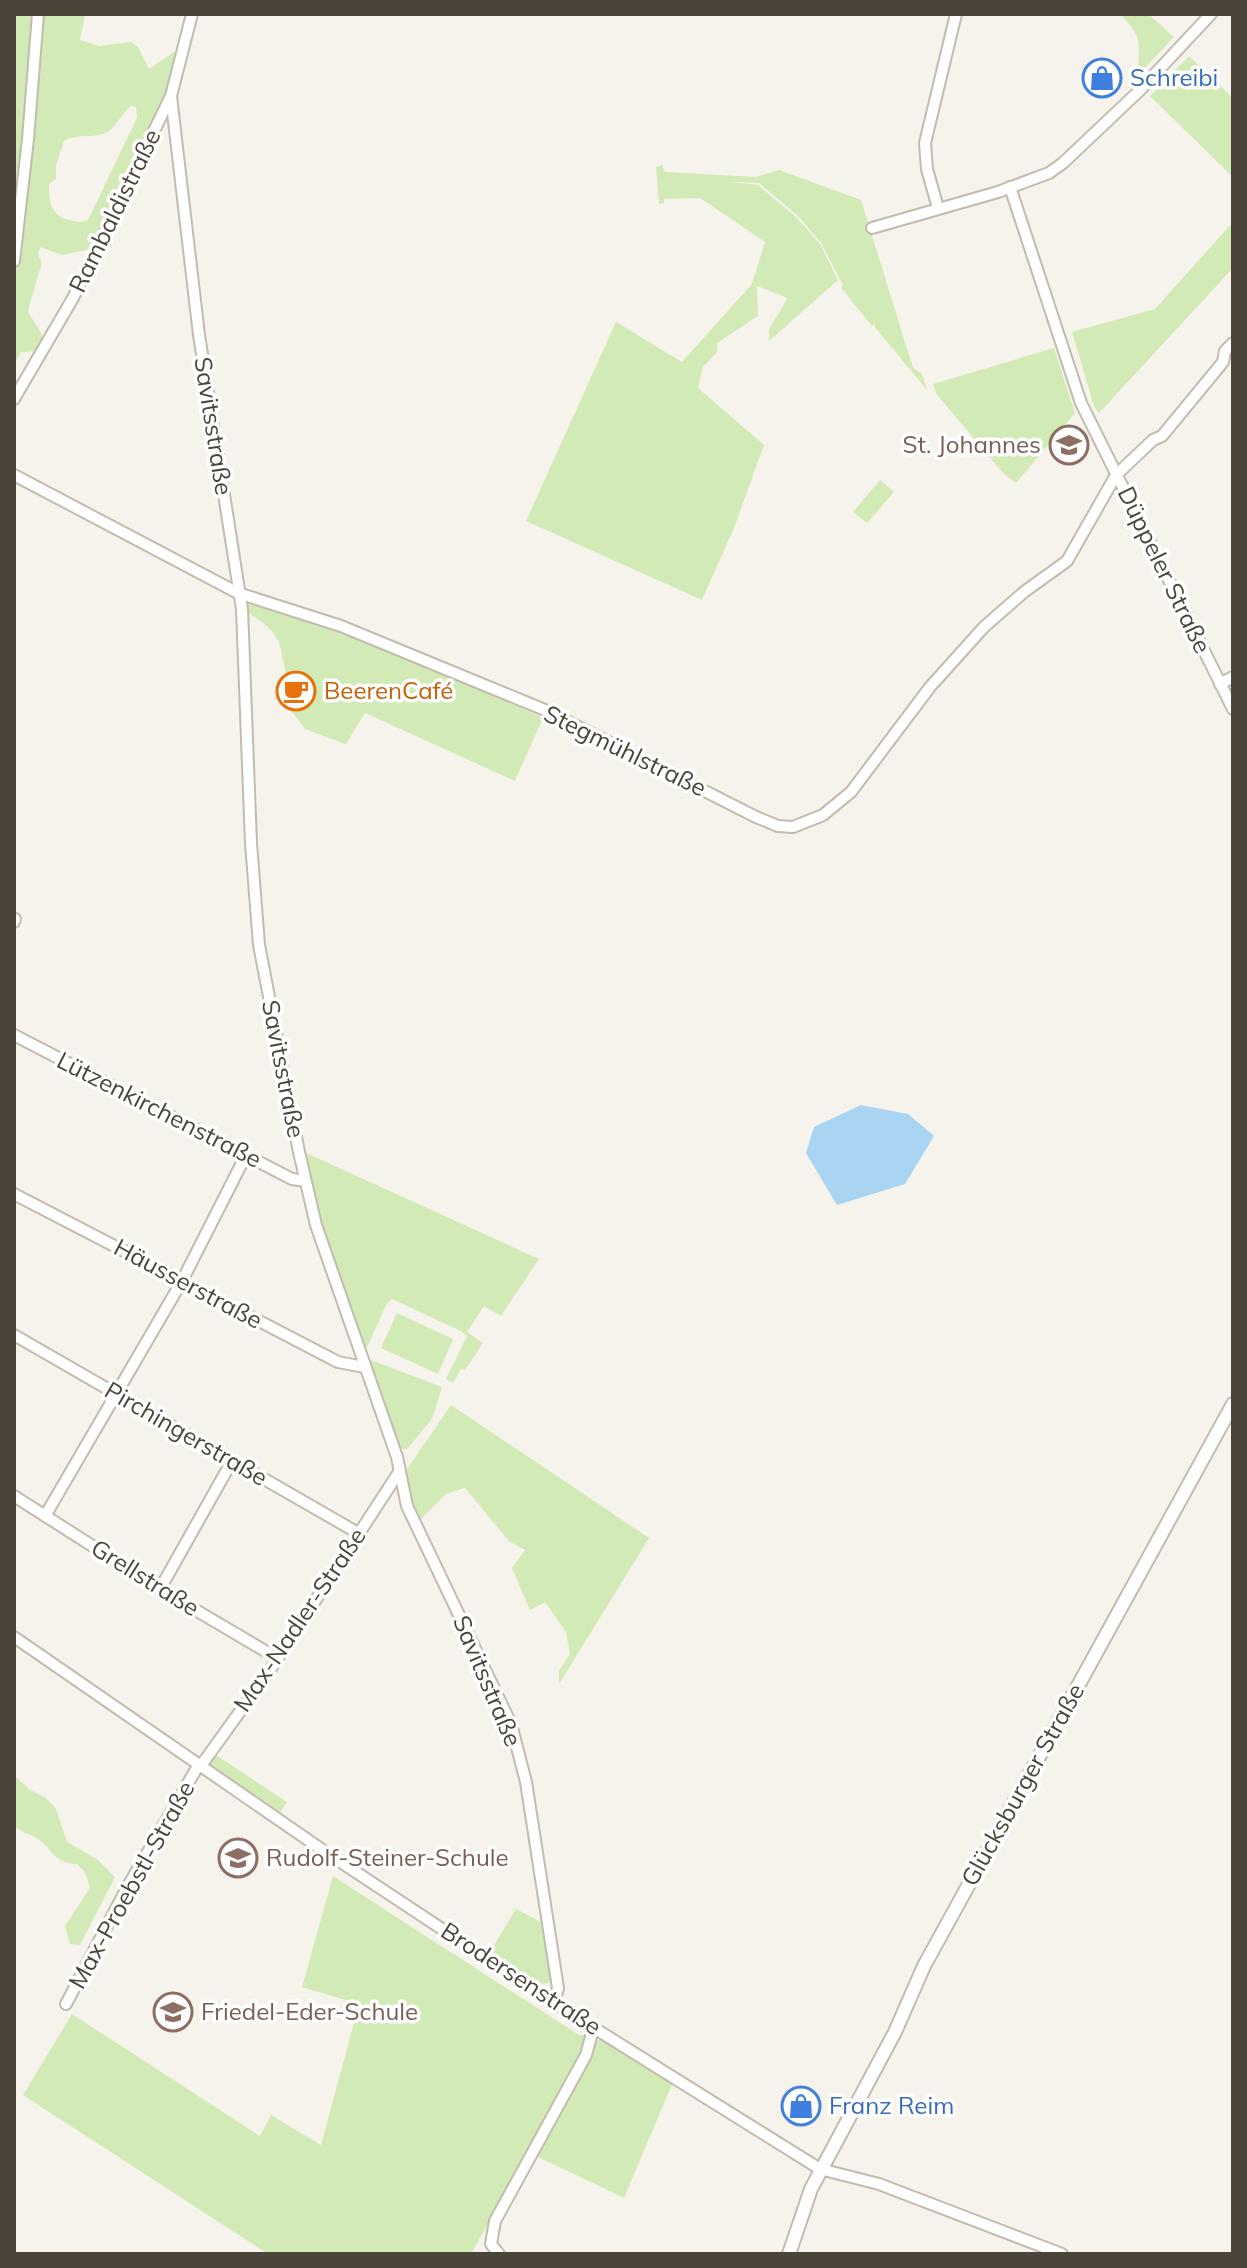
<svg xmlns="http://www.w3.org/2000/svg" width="1247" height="2268" font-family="Mulish,sans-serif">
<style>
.green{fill:#d2eab5;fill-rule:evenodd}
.water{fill:#a9d4f2}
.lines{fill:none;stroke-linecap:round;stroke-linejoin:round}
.minor-casing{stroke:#c2bbae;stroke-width:14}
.tertiary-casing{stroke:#c2bbae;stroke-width:16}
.minor{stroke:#fff;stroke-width:10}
.tertiary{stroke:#fff;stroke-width:12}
.labels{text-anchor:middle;stroke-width:7;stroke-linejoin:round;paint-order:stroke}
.shop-label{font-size:24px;fill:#366cbe;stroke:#fff;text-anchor:start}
.street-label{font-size:24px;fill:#4b4439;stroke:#fff}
.education-label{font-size:24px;fill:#785e54;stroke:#fff;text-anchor:start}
.food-label{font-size:24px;fill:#c56008;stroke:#fff;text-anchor:start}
</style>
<rect width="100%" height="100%" fill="#f6f3ec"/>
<g class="green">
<path d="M14 14H85L80 40 99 46 131 42 138 47 149 69 174 52 179 56 157 120 94 248 62 255 40 247 38 254 42 263C37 279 32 295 28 312L41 333 44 345 39 351 21 352 16 361ZM131 106 136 107 137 118 88 220C80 223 77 222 69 220 50 215 49 201 49 184L56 179V165L64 141C79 132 96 140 109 131 117 125 122 113 131 106Z"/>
<path d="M1120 14H1148L1174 37 1138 75C1139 43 1144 38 1120 14Z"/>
<polygon points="1189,56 1233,98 1233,177 1150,96"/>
<polygon points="662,165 665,172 756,177 779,170 861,200 913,368 922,374 927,390 874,326 876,322 872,326 841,288 843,285 821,243 798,216 759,183 729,182 758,185 797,218 820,244 838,280 769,341 769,329 788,298 757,286 758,316 717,343 717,352 703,367 698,388 764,445 734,528 702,600 526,521 616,322 682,362 752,284 765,242 700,198 664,199 664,203 659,204 656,167"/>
<polygon points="1233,222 1233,268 1099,413 1094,406 1072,332 1155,309"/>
<polygon points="1054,348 1075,413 1016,483 1004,474 937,395 933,384"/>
<polygon points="880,480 894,492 867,523 853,512"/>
<path d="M251 602C351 635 447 674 543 718L515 781 365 713 346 744 305 729 278 693 288 684C278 642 286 637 247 612V606Z"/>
<polygon points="304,1152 539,1259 501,1316 484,1306 467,1332 483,1343 465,1370 461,1369 453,1383 446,1379 467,1336 461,1331 392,1299 387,1303 365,1352 321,1222"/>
<polygon points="397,1313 453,1339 438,1374 381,1348"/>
<polygon points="368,1359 442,1387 432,1419 407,1449 402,1449 399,1445"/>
<polygon points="451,1405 649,1538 559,1684 559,1671 570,1654 566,1632 545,1602 530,1610 512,1568 525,1550 509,1541 465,1488 446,1494 419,1521 403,1475"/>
<polygon points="213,1753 287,1802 279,1814 205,1765"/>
<path d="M14 1775 30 1790 46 1798 56 1809 67 1842 97 1859 115 1877 80 1945 70 1944 65 1926 90 1888 85 1872 77 1864C53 1863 54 1850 38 1839 30 1834 21 1832 14 1826Z"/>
<polygon points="333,1876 579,2035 584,2035 583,2053 471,2254 268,2254 23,2095 72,2014 260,2136 271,2115 321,2145 359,2004 302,1987"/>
<polygon points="516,1909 541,1922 553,1976 548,1983 538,1984 490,1952"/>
<polygon points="606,2038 673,2082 624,2198 536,2156 585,2067 593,2047 598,2040"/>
</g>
<polygon class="water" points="861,1105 908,1114 934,1136 905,1184 837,1205 806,1153 814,1127"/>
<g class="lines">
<defs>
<g id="minor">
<polyline points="171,96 199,335 242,609 251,843 259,945 299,1152 316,1225 397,1457 407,1506 511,1724 526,1782 558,1988 554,2003"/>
<polyline points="1010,187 1081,403 1233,709"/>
<polyline points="938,208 927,169 925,143 956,14"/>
<polyline points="872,228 998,192 1049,173 1063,163 1139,91 1211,14"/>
<polyline points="14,261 28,139 38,14"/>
<polyline points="14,399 73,298 171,96 192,14"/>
<polyline points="14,475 238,593 341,626 545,710 756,817 778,826 793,827 823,815 851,792 930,687 984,627 1024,592 1067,561 1116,475 1153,440 1162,436 1223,362 1225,351 1233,343"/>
<polyline points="1220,684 1233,677"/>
<polyline points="14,922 15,919"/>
<polyline points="14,1035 292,1179 305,1181"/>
<polyline points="14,1194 338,1362 364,1367"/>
<polyline points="14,1335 358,1533"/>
<polyline points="14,1496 160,1589 277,1658"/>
<polyline points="45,1516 182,1281 246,1155"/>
<polyline points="160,1589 232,1461"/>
<polyline points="14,1637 324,1851 554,2003 820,2169 879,2184 1062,2254"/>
<polyline points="200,1767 272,1667 399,1472"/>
<polyline points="66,2004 128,1886 198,1766"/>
<polyline points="499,2254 491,2244 495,2221 586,2055 594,2026"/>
</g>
<polyline id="tertiary" points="789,2254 811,2189 895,2032 924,1966 1233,1404"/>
</defs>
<use href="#minor" class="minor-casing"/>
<use href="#tertiary" class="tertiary-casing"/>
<use href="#minor" class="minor"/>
<use href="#tertiary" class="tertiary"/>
</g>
<defs>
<symbol id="shop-ring" viewBox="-11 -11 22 22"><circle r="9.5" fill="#fff" stroke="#3f7fe0" stroke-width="1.5"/><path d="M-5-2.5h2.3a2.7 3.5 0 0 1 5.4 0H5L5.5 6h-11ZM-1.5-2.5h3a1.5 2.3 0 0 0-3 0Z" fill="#3f7fe0"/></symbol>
<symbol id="school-ring" viewBox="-11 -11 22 22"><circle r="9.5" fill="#fff" stroke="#8d6e63" stroke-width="1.5"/><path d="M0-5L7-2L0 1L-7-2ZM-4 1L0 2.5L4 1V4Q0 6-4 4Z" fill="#8d6e63"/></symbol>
<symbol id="cafe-ring" viewBox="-11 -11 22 22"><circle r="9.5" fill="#fff" stroke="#e8710a" stroke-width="1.5"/><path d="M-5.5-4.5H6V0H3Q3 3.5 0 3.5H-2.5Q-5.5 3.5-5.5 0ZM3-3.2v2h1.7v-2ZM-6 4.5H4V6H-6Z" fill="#e8710a"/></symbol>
</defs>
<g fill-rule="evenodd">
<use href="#shop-ring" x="1080" y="56" width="44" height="44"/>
<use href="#school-ring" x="1047" y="423" width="44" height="44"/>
<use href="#cafe-ring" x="274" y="669" width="44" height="44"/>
<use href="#school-ring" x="216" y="1836" width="44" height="44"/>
<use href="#school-ring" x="151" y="1990" width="44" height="44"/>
<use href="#shop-ring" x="779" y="2084" width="44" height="44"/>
</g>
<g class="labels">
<g class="shop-label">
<text x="1130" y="86">Schreibi</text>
<text x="829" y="2114">Franz Reim</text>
</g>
<g class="street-label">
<text transform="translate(115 211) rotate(-64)" y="8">Rambaldistraße</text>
<text transform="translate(213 426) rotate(81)" y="8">Savitsstraße</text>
<text transform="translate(1164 570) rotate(64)" y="8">Düppeler Straße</text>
<text transform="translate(625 751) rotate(26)" y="8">Stegmühlstraße</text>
<text transform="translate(283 1069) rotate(79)" y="8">Savitsstraße</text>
<text transform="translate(159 1110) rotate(27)" y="8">Lützenkirchenstraße</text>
<text transform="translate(188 1284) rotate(28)" y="8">Häusserstraße</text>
<text transform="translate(186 1434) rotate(30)" y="8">Pirchingerstraße</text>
<text transform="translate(145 1578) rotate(32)" y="8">Grellstraße</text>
<text transform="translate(300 1620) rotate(-56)" y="8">Max-Nadler-Straße</text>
<text transform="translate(487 1681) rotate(67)" y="8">Savitsstraße</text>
<text transform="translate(1023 1785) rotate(-61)" y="8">Glücksburger Straße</text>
<text transform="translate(132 1885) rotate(-61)" y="8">Max-Proebstl-Straße</text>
<text transform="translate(521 1979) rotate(33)" y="8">Brodersenstraße</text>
</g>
<g class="education-label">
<text x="1041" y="453" text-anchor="end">St. Johannes</text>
<text x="266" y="1866">Rudolf-Steiner-Schule</text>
<text x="201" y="2020">Friedel-Eder-Schule</text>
</g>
<g class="food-label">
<text x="324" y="699">BeerenCafé</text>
</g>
</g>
<rect width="1247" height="2268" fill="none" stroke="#4b4439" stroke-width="32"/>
</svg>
